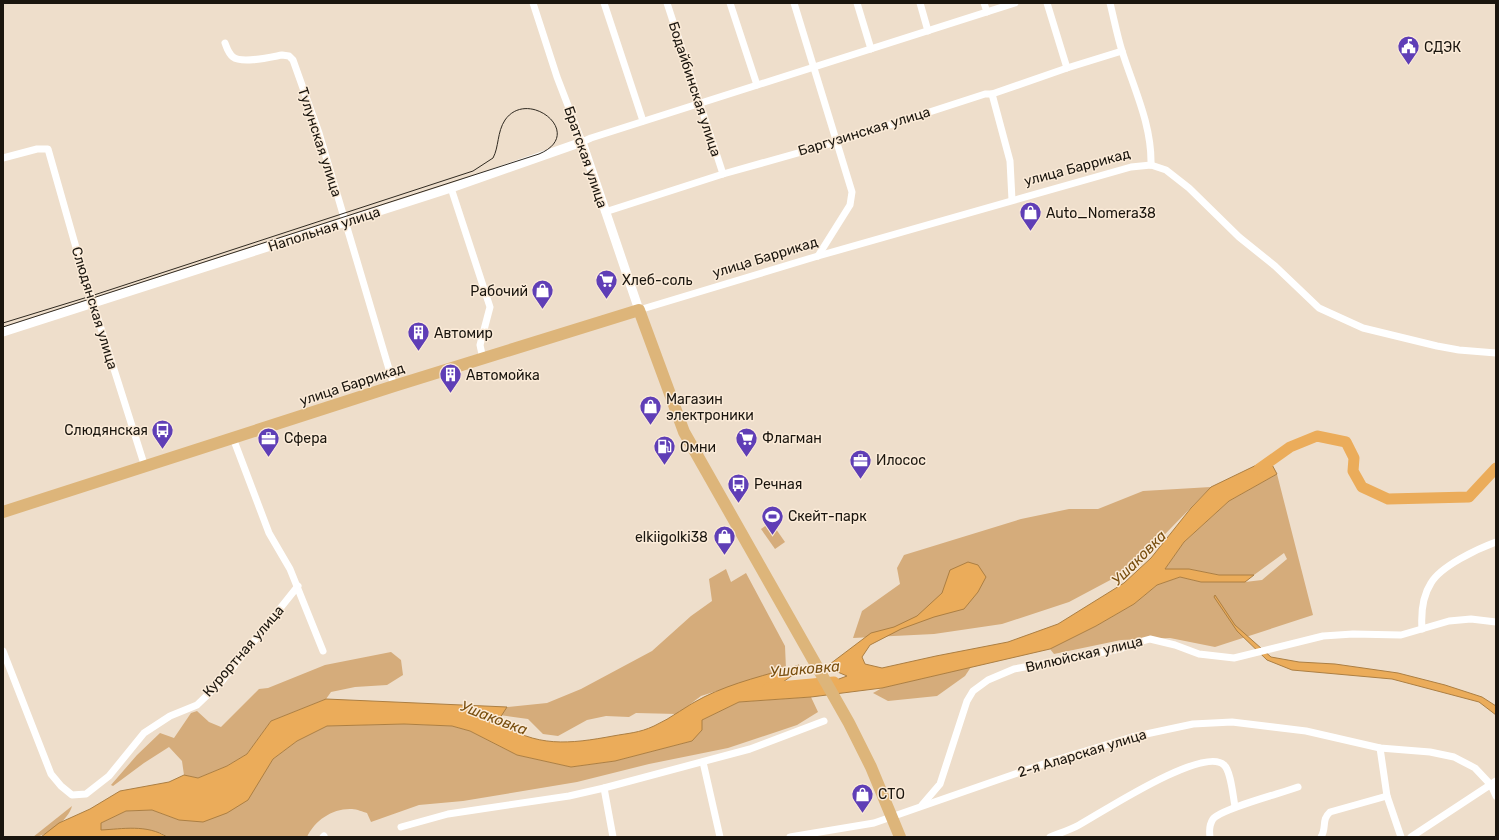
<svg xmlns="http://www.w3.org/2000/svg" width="1499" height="840" font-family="Rubik,sans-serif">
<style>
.green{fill:#d5ac7b}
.water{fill:#ebac5a;stroke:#ac7f43}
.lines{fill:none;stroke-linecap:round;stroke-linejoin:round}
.river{stroke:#ebac5a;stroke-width:11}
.minor{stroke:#fff;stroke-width:7}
.tertiary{stroke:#fff;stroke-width:9}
.primary{stroke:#ddb57a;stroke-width:12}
.tram{stroke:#302a21;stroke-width:1}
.labels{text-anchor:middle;stroke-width:3;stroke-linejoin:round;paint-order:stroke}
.poi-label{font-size:14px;fill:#1a150e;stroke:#fbebd8;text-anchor:start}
.street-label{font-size:14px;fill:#1a150e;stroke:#fbebd8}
.water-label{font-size:15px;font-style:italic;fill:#784e0f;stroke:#fbebd8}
</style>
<rect width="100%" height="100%" fill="#eedecb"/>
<g class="green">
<polygon points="1277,474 1313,615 1215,647 1170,638 1121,640 1054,654 1050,649 1096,626 1134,604 1157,585 1180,577 1201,582 1245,582 1262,580 1287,559 1284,553 1254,575 1219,575 1189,569 1165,569 1184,542 1229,501"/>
<polygon points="1211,487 1131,569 1069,602 1002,624 934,634 853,638 862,611 900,584 897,568 904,555 1021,519 1069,509 1098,509 1143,491"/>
<polygon points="771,522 785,542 775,549 761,529"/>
<polygon points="726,569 731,582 746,573 785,646 786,669 701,696 677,714 636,713 629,717 606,716 587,720 558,736 543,734 528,719 500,715 507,707 547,703 581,689 652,651 691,616 712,601 709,579"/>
<polygon points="391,652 401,660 403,675 387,685 355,687 331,692 326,699 271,721 247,754 227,766 198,778 184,775 182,761 169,747 144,763 113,786 111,785 137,755 160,733 174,738 191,713 197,711 209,722 221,727 259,689 268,688 325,665"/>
<polygon points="971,667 965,676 937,696 888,701 873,693 882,688"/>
<path d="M811 697 818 712 797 725 728 748 649 764 577 782 463 801 419 805 371 822 367 813C363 812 357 809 352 809 333 808 315 820 307 837H167L161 833 100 830 101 823 126 811 152 810 179 820 263 774 273 759 297 741 327 726 404 724 452 726 470 731 517 755 571 767 615 761 692 741 702 720 739 702Z"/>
<path d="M72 806C69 819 47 837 33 837Z"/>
</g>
<g class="water">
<path d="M1269 459 1277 474 1229 501 1184 542 1165 569H1189L1219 575H1254L1245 582H1201L1180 577 1157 585 1134 604 1096 626 1050 649 882 688 811 697 739 702 702 720V730L692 741 615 761 571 767 517 755 470 731 452 726 404 724 327 726 297 741 273 759 248 800 227 813 203 822 179 820 152 810 126 811 101 823V830C122 829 147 824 167 837H41L59 823 90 809 120 791 169 782 184 775 198 778 227 766 247 754 271 721 326 699 507 707 498 721C535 748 570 744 613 736 629 733 639 733 654 726 672 718 687 705 704 697 734 682 767 675 799 665L797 672 783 682 782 691 820 686 847 676 826 667 871 633 894 627 917 616 942 593 950 570 968 562 978 565 986 577 978 592 964 609 934 617 901 629 870 645 862 657 865 664 882 668 936 656 1008 642 1058 624 1124 583 1151 558 1191 508 1211 487Z"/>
<polygon points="1215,595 1235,625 1271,657 1299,662 1335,664 1398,673 1445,685 1482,697 1496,706 1496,715 1479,702 1392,679 1292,670 1267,660 1237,631 1214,597"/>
</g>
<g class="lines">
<g class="river">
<polyline points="1259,469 1290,447 1317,436 1346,442 1354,458 1353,471 1362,487 1388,499 1469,497 1496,468"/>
<polyline points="768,688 834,682"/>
</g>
<g class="minor">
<polyline points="533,3 557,77 582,142 591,138 1015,3"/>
<polyline points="604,3 643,121"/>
<polyline points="667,3 723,174"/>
<polyline points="730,3 757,85"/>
<polyline points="794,3 852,192 850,205 818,256"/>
<polyline points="857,3 871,49"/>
<polyline points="920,3 928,31"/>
<polyline points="984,3 987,12"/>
<polyline points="1047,3 1067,68"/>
<path d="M1110 3C1114 19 1117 35 1122 51 1134 89 1152 125 1151 165"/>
<path d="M225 43C227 48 228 53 233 57 242 64 271 57 282 55L289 56 293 60 319 133 394 386"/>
<polyline points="992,94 1010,161 1012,200"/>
<polyline points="3,158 37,149 48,149 81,265 145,467"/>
<polyline points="451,188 490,307 480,345 483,359"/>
<polyline points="605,212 723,174 837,142 985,94 992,94 1067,68 1122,51"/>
<polyline points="639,310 818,256 1131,167 1151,165 1166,170 1189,188 1239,237 1275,266 1319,308 1363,328 1437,346 1459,350 1496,353"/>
<polyline points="233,438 269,533 290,569 323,651"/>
<path d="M1422 629C1421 614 1422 597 1431 583 1441 566 1477 549 1496 542"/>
<polyline points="3,651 51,774 61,786 72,795 86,794 109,776 144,733 170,716 197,705 222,681 298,586"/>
<polyline points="1380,748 1387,796 1401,837"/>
<polyline points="703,762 720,837"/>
<polyline points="604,788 613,837"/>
<polyline points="922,805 940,784 967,701 973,691 988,680 1014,669 1120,649 1132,644 1150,639 1175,645 1199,654 1234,658 1323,636 1353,634 1401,635 1449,621 1471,619 1496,622"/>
<polyline points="401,827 448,814 569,796 604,788 750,749 824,721"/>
<polyline points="323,837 324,836"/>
<polyline points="790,837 874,823 1052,761 1132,737 1193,724 1232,722 1306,731 1380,748 1430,752 1454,757 1475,768 1491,785 1496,796"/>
<path d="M1050 837C1060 833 1070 830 1079 825 1101 813 1204 745 1224 765 1231 771 1233 797 1235 806"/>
<path d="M1210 837C1209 830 1209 825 1213 819 1220 809 1282 793 1298 787"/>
<path d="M1321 837C1327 828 1321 820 1330 812L1387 796"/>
<polyline points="1411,837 1496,781"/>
</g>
<polyline class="tertiary" points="3,332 451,188 582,142 639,310"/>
<polyline class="primary" points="3,512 394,386 639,310 684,432 849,723 871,767 900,837"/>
<path class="tram" d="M3 323 91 296 473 171 493 158C499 147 497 132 505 120 528 87 587 134 539 154L3 327"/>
</g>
<defs>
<symbol id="civic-pin" viewBox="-11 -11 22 30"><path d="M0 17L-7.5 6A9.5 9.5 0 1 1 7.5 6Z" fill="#5f3eb6" stroke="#fbebd8"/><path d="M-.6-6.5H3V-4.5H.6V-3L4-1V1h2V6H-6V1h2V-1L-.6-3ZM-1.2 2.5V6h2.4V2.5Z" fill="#fff"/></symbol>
<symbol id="shop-pin" viewBox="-11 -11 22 30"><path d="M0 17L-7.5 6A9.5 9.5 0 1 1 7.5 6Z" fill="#5f3eb6" stroke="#fbebd8"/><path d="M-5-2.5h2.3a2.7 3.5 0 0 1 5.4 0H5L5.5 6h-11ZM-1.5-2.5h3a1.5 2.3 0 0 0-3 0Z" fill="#fff"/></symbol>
<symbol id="supermarket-pin" viewBox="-11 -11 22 30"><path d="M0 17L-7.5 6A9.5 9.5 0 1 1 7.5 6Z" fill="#5f3eb6" stroke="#fbebd8"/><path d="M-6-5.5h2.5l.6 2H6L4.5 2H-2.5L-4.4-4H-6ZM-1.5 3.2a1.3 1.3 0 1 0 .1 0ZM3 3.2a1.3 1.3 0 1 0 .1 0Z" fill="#fff"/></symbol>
<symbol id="building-pin" viewBox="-11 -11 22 30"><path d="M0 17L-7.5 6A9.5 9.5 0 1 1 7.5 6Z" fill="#5f3eb6" stroke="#fbebd8"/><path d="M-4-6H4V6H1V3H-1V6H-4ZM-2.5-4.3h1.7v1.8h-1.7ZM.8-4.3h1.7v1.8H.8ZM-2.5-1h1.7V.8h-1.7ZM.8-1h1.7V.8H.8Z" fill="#fff"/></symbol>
<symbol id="bus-pin" viewBox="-11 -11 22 30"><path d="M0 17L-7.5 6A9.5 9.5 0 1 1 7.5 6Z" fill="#5f3eb6" stroke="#fbebd8"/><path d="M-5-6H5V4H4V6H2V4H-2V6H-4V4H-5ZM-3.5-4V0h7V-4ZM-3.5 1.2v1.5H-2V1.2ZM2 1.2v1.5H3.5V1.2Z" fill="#fff"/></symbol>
<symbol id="office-pin" viewBox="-11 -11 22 30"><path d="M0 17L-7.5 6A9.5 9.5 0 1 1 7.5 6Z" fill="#5f3eb6" stroke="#fbebd8"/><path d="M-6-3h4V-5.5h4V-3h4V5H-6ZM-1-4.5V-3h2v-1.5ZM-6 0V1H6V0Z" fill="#fff"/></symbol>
<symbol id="fuel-pin" viewBox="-11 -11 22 30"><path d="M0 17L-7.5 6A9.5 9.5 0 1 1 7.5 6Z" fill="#5f3eb6" stroke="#fbebd8"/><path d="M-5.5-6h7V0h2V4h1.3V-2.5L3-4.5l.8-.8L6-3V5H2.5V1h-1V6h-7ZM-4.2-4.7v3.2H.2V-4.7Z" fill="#fff"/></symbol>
<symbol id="stadium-pin" viewBox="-11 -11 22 30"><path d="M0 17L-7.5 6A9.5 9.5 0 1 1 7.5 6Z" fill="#5f3eb6" stroke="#fbebd8"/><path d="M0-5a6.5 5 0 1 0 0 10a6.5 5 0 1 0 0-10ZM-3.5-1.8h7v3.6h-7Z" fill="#fff"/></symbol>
</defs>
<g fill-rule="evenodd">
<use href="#civic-pin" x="1396" y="34" width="25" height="34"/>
<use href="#shop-pin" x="1018" y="200" width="25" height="34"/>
<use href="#supermarket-pin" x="594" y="268" width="25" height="34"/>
<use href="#shop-pin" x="530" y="278" width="25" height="34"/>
<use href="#building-pin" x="406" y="320" width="25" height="34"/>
<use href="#building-pin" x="438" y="362" width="25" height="34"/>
<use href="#shop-pin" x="638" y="394" width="25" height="34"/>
<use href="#bus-pin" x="150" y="418" width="25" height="34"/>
<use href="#office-pin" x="256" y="426" width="25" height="34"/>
<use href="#supermarket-pin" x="734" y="426" width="25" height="34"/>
<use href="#fuel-pin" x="652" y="434" width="25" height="34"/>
<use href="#office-pin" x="848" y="448" width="25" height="34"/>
<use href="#bus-pin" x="726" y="472" width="25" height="34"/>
<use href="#stadium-pin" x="760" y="504" width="25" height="34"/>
<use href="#shop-pin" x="712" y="524" width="25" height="34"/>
<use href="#shop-pin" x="850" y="782" width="25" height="34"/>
</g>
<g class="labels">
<g class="poi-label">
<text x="1424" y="52">СДЭК</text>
<text x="1046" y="218">Auto_Nomera38</text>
<text x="622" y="285">Хлеб-соль</text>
<text x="528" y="296" text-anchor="end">Рабочий</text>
<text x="434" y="338">Автомир</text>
<text x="466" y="380">Автомойка</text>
<text x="666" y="404">Магазин<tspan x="666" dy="16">электроники</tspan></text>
<text x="148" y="435" text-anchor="end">Слюдянская</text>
<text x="284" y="443">Сфера</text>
<text x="762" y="443">Флагман</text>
<text x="680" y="452">Омни</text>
<text x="876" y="465">Илосос</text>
<text x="754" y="489">Речная</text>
<text x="788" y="521">Скейт-парк</text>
<text x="708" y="542" text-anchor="end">elkiigolki38</text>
<text x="878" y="799">СТО</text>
</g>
<g class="street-label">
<text transform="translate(695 89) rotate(72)" y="5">Бодайбинская улица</text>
<text transform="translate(864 131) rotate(-17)" y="5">Баргузинская улица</text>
<text transform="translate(320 142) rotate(72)" y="5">Тулунская улица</text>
<text transform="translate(586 157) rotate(71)" y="5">Братская улица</text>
<text transform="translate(1077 167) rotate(-15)" y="5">улица Баррикад</text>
<text transform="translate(324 229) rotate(-18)" y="5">Напольная улица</text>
<text transform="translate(765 257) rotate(-17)" y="5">улица Баррикад</text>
<text transform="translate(95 308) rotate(73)" y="5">Слюдянская улица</text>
<text transform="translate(352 384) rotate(-18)" y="5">улица Баррикад</text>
<text transform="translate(243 651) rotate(-49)" y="5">Курортная улица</text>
<text transform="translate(1084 654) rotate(-13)" y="5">Вилюйская улица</text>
<text transform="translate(1082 753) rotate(-17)" y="5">2-я Аларская улица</text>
</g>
<g class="water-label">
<text transform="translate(1139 558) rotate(-45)" y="5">Ушаковка</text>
<text transform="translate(805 669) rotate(-5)" y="5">Ушаковка</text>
<text transform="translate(494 718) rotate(21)" y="5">Ушаковка</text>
</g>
</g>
<rect width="1499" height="840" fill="none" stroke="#1a150e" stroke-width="8"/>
</svg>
